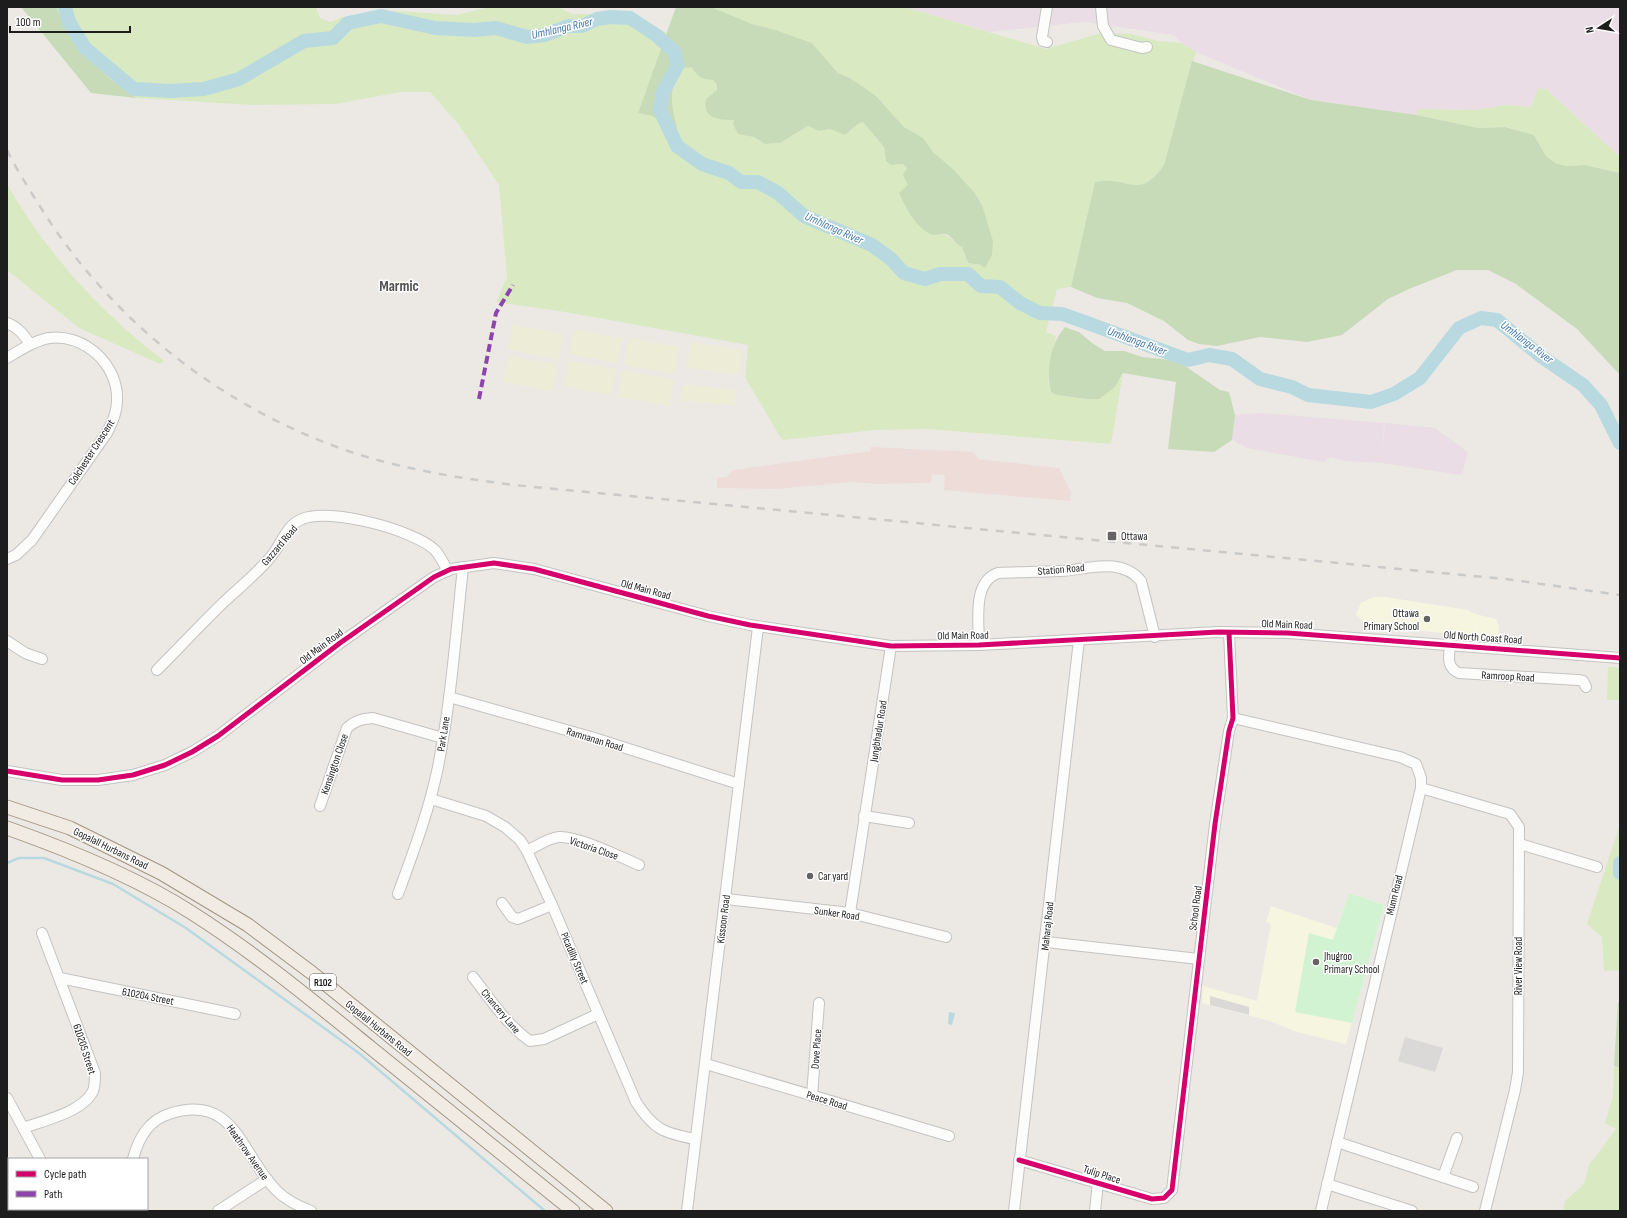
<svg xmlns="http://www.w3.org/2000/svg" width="1627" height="1218" font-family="'Sofia Sans Condensed',sans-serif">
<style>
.commercial{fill:#eedcd9}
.industrial{fill:#eadde5}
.education{fill:#f6f5e0}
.farmland{fill:#edecd7}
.grass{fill:#d9eac2}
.forest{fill:#c7dbb9}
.park{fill:#d2f3d1}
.parking{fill:#dad9d7}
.water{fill:#b8d9e0}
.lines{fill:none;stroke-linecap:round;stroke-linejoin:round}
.stream{stroke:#b8d9e0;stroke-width:2.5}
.river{stroke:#b8d9e0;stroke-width:14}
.minor-casing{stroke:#c4c3c1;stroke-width:12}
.major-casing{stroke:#a29682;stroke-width:15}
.minor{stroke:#fcfcfb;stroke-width:10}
.major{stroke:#f0ebe3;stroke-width:13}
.rail{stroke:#cacac9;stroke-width:2.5;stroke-dasharray:8 8;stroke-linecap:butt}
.quiet{stroke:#8e44ad;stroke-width:4;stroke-dasharray:8 4;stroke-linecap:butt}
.cycleway-casing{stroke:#fff;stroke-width:8}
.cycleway{stroke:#d6006c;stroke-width:5}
.poi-dot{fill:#656463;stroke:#fff;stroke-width:1.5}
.labels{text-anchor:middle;stroke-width:3;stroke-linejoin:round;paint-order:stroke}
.shield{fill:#fff;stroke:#616161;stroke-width:1}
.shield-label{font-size:10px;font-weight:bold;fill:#1d1d1d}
.street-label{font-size:11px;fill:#1d1d1d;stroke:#fff}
.poi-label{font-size:11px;fill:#1d1d1d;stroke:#fff;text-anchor:start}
.water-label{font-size:12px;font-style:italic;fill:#4378a7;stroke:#fff}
.district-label{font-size:15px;font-weight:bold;fill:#505050;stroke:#fff}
</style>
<rect width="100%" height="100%" fill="#ece9e5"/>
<polygon class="commercial" points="870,447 974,452 978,459 1059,468 1071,492 1070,501 944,490 945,475 932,474 931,483 878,484 853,482 775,489 717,488 717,478 726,477 733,470 871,451"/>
<g class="industrial">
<polygon points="905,7 1620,7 1620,157 1547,90 1538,88 1532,107 1506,105 1477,110 1418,109 1417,115 1311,100 1196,52 1181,43 1174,35 1083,22 990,32"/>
<polygon points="1260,413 1384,423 1381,462 1385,423 1435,428 1468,452 1462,475 1381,463 1346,461 1330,457 1324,462 1247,448 1232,440 1235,415"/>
</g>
<g class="education">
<polygon points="1374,597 1385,597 1468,610 1475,614 1496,619 1499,626 1498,639 1366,625 1356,614 1361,603"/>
<polygon points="1349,893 1384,905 1346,1044 1294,1031 1270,1021 1202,1003 1203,986 1257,1001 1271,924 1266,922 1271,906 1337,928"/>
</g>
<g class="farmland">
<polygon points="513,324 563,334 559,359 509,350"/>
<polygon points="574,329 622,338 617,363 570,354"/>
<polygon points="629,338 679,347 674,374 624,364"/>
<polygon points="691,342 742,350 738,375 687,367"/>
<polygon points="508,356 557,365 552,391 503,382"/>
<polygon points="568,361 615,369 611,395 564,386"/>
<polygon points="623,370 674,380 669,406 618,397"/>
<polygon points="683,385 737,390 734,405 681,401"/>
</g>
<g class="grass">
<path d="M56 7H316L320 18 331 22 342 17 397 11 458 15 488 7H557L572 14H621L640 19 667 33 638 113 652 116 678 133C673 107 665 89 684 67H691C698 76 702 80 713 80 716 84 715 87 717 91 725 114 745 131 765 144L780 143 808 126 819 131 831 129 845 135 858 124 863 122 884 147 886 161 891 165 903 164 907 168 935 235C952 232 949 241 962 247L968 263 981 265 982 205 974 192 953 169 933 152 922 138 904 127 876 96 850 78 838 73 812 43 776 30 752 24 711 7H905L1046 49 1101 33 1131 34 1158 41 1181 43 1196 52 1164 165C1138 202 1129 175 1096 183L1071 287 1057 289 1046 332 1056 336 1048 380 1051 392 1057 395 1086 399 1121 379 1123 373 1111 444 929 429 875 430 782 440 745 377 748 345 565 312 496 302 507 277 499 185 459 125 430 92H401L335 104 253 105 136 98 107 76 75 44Z"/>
<polygon points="1538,88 1547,90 1620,157 1620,173 1585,165 1567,166 1555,163 1546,156 1534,135 1506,127 1478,128 1417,115 1418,109 1477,110 1506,105 1531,107"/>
<path d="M7 184C47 254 100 312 164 361L160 364 79 328 7 270Z"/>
<polygon points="1608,667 1620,668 1620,700 1607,700"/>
<polygon points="1620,824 1620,970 1604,971 1602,937 1587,924"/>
<polygon points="1614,1067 1620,1068 1620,1211 1563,1211 1565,1201 1584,1184 1589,1165 1616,1129 1605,1123 1613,1096"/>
</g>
<g class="forest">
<polygon points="21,7 56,7 75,44 107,76 136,98 91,93"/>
<path d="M676 7H711L752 24 776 30 812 43 838 73 850 78 876 96 904 127 923 138 933 152 953 169 974 192 982 205 993 241 992 255 985 268 981 265 968 263 962 247C955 244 954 239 948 235 942 232 936 237 930 234 916 227 905 207 899 193L908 185 903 175 907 168 903 164 891 165 886 161 884 147 863 122 858 124 845 135 830 129 819 131 808 126 780 143 765 144 754 137 738 134 733 124 734 120C719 120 702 119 706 99L717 90 716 84 713 80C701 80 698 76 691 67L684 68C665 89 673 107 678 133L652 116 638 113Z"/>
<path d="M1192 61 1311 100 1417 115 1478 128 1505 127 1534 135 1546 156 1555 163 1567 166 1585 165 1620 173V375L1577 329 1516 284 1488 270H1457L1409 289 1388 299 1342 335 1307 342 1260 337 1217 346 1199 344 1188 340 1164 321 1127 303 1097 298 1071 287 1095 182C1129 175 1138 202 1164 165Z"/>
<path d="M1065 327 1079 332 1092 343 1105 351H1124L1142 357 1172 360 1185 366 1220 390 1229 392 1235 415 1232 440 1214 452 1168 449 1176 382 1123 373 1115 387 1099 399H1086L1057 395 1051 392C1046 370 1050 345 1065 327Z"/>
<polygon points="1618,1002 1620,1002 1620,1068 1614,1066"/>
</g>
<polygon class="park" points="1349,893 1384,905 1352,1023 1295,1012 1309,933 1333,940"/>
<g class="parking">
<polygon points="1210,996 1249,1007 1249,1015 1210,1005"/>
<polygon points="1405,1037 1443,1048 1435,1072 1398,1061"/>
</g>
<polygon class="water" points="949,1012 955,1013 952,1025 948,1024"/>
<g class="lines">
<polyline class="stream" points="7,863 19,858 44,858 113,884 186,928 360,1054 545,1211"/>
<g class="river">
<polyline points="65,7 69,22 85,48 134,89 171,91 204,89 239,79 304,41 333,38 348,23 381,16 435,28 474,30 496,28 527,37 545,35 569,26 582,26 597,19 611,17 630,18 656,35 675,52 677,66 663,92 660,110 677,146 702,164 729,173 741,182 758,182 778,193 804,216 872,245 891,259 904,273 925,279 940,274 968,274 981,286 1000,287 1020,303 1040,313 1062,314 1082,321 1188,360 1209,355 1232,359 1260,379 1292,387 1308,395 1371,402 1394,394 1420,378 1459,328 1481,318 1497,320 1542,357 1583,385 1601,405 1620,443"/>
<polyline points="1620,863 1620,873"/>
</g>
<defs>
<g id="minor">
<polyline points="1101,7 1103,26 1111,40 1142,48 1147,47"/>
<polyline points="1047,42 1043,41 1042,37 1047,7"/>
<path d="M7 323C18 327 24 335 30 344"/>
<path d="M7 358C20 350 34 341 49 338 84 333 119 365 117 401 117 413 112 422 107 433L32 540 16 555 7 559"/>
<polyline points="7,641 25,653 42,659"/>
<path d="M979 645C979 622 972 582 998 573 1019 572 1039 572 1060 571 1087 570 1120 556 1141 581L1155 637"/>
<path d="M1450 645C1449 657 1446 667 1459 673L1578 680 1583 681 1586 687"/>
<path d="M157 670C180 647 202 623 225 601 241 586 260 571 273 554 282 542 287 525 302 519 329 507 414 530 435 550 440 556 444 564 448 571"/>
<polyline points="449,697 591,737 739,784"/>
<polyline points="1233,718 1400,757 1416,764 1421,778 1421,788 1321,1211"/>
<polyline points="7,771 62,780 98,780 133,775 165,765 192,752 218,736 340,643 434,577 451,569 494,563 534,569 708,616 750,625 891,646 979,645 1218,632 1288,633 1620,658"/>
<polyline points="1421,788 1510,814 1519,827 1518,1072 1515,1090 1485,1211"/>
<path d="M431 799 486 816 505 827 520 840 527 851 552 905 636 1102C654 1130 664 1133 695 1139"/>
<path d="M320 806 347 728C356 720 362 719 373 718L443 738"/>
<polyline points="864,816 909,823"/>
<polyline points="1520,844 1597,867"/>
<path d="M527 851C537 846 548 838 559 837 578 836 621 857 639 865"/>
<path d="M398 894C413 853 429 811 438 767 451 701 456 633 463 567"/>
<polyline points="726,899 850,913 946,937"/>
<polyline points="502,903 512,917 518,919 552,905"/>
<polyline points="850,913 891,646"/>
<polyline points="1046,942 1199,959"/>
<path d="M473 977C490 999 507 1025 530 1041L544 1039 598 1014"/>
<polyline points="60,978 235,1014"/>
<polyline points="706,1064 949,1136"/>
<polyline points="812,1096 819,1003"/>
<polyline points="7,1098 40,1159"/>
<path d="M23 1128C43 1121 83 1112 93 1091 95 1086 95 1079 95 1073L42 933"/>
<polyline points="1337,1142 1473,1187"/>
<path d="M133 1159C138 1139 149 1120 169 1114 236 1092 241 1156 277 1191 286 1200 298 1206 311 1211"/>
<polyline points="1019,1160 1152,1199 1164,1198 1172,1190 1215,824 1229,731 1233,718 1229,633"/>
<polyline points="1443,1177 1457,1138"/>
<polyline points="1327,1184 1412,1211"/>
<polyline points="139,1209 140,1211"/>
<polyline points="38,1211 40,1209"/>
<polyline points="218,1211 267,1179"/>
<polyline points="687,1211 758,627"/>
<polyline points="1014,1211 1079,640"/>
<polyline points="1095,1211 1098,1182"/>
</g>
<g id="major">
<polyline points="7,807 70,828 161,873 248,925 312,973 606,1211"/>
<path d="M7 828C69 850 136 877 192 913 255 953 313 1001 371 1048 439 1103 506 1157 573 1211"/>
</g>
</defs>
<use href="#minor" class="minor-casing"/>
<use href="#major" class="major-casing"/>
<use href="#minor" class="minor"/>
<use href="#major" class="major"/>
<path class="rail" d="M7 150C15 167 26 184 36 200 108 319 222 409 354 453 407 470 460 478 514 485L1506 579 1620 595"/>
<polyline class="quiet" points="479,399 496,313 513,285"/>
<defs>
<g id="cycleway">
<polyline points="7,771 62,780 98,780 133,775 165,765 192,752 218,736 340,643 434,577 451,569 494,563 534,569 708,616 750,625 891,646 979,645 1218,632 1288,633 1620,658"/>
<polyline points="1019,1160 1152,1199 1164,1198 1172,1190 1215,824 1229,731 1233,718 1229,633"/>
</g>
</defs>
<use href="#cycleway" class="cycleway-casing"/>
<use href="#cycleway" class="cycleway"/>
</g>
<g class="poi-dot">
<rect x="1107" y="531" width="10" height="10" rx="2"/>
<circle cx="1427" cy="619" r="4"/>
<circle cx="810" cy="876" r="4"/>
<circle cx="1316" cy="962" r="4"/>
</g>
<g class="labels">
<rect class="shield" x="310" y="974" width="26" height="16" rx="3"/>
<g class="shield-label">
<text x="323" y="986">R102</text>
</g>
<g class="street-label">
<text transform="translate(91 452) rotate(-57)" y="4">Colchester Crescent</text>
<text transform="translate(279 545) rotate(-50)" y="4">Gazzard Road</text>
<text transform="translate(1061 569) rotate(-5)" y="4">Station Road</text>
<text transform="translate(646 589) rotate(15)" y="4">Old Main Road</text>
<text transform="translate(1287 624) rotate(2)" y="4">Old Main Road</text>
<text transform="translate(963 635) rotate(-1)" y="4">Old Main Road</text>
<text transform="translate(1483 637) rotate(4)" y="4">Old North Coast Road</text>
<text transform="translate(321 646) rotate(-37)" y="4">Old Main Road</text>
<text transform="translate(1508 676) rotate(3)" y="4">Ramroop Road</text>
<text transform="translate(878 731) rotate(-81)" y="4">Jungbhadur Road</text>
<text transform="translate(443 734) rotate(-81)" y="4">Park Lane</text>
<text transform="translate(595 739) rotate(17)" y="4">Ramnanan Road</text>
<text transform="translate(334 764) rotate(-71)" y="4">Kensington Close</text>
<text transform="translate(111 848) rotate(26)" y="4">Gopalall Hurbans Road</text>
<text transform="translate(594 848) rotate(19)" y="4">Victoria Close</text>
<text transform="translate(1394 895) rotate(-76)" y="4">Munn Road</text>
<text transform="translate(1195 908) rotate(-83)" y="4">School Road</text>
<text transform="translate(837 913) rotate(8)" y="4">Sunker Road</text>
<text transform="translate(723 919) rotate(-83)" y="4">Kissoon Road</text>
<text transform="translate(1047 926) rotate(-84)" y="4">Maharaj Road</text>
<text transform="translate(575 958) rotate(67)" y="4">Picadilly Street</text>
<text transform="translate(1518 966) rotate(-90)" y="4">River View Road</text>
<text transform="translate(148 996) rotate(11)" y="4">610204 Street</text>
<text transform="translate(501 1011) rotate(50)" y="4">Chancery Lane</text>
<text transform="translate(379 1028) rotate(39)" y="4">Gopalall Hurbans Road</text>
<text transform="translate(85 1049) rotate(72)" y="4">610205 Street</text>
<text transform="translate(816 1049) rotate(-86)" y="4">Dove Place</text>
<text transform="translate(827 1100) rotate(17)" y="4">Peace Road</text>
<text transform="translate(248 1152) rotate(55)" y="4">Heathrow Avenue</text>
<text transform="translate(1102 1174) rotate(18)" y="4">Tulip Place</text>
</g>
<g class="poi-label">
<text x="1121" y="540">Ottawa</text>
<text x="1419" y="617" text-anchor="end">Ottawa<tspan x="1419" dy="13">Primary School</tspan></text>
<text x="818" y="880">Car yard</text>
<text x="1324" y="960">Jhugroo<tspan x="1324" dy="13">Primary School</tspan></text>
</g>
<g class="water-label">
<text transform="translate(562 28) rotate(-13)" y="4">Umhlanga River</text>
<text transform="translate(834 228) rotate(24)" y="4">Umhlanga River</text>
<text transform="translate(1137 341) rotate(20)" y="4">Umhlanga River</text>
<text transform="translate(1527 342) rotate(37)" y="4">Umhlanga River</text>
</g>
<g class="district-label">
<text x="399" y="291">Marmic</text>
</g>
</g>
<rect width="1627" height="1218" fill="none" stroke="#1d1d1d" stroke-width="16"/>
<rect x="8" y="1158" width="140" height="52" fill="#ffffff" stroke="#a5a5a5"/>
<rect x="16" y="1171" width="20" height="6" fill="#d6006c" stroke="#a5a5a5"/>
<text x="44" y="1178" font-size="12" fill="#1d1d1d">Cycle path</text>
<rect x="16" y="1191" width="20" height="6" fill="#8e44ad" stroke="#a5a5a5"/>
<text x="44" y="1198" font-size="12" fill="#1d1d1d">Path</text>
<g transform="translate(1599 28) rotate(258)" stroke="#ffffff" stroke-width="3" paint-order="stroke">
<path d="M0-3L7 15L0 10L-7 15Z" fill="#1d1d1d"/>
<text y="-6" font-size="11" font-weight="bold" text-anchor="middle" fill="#1d1d1d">N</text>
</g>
<path d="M10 26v6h120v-6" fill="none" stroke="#1d1d1d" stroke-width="2"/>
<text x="16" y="26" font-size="12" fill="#1d1d1d" stroke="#ffffff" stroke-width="3" paint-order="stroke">100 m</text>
</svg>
